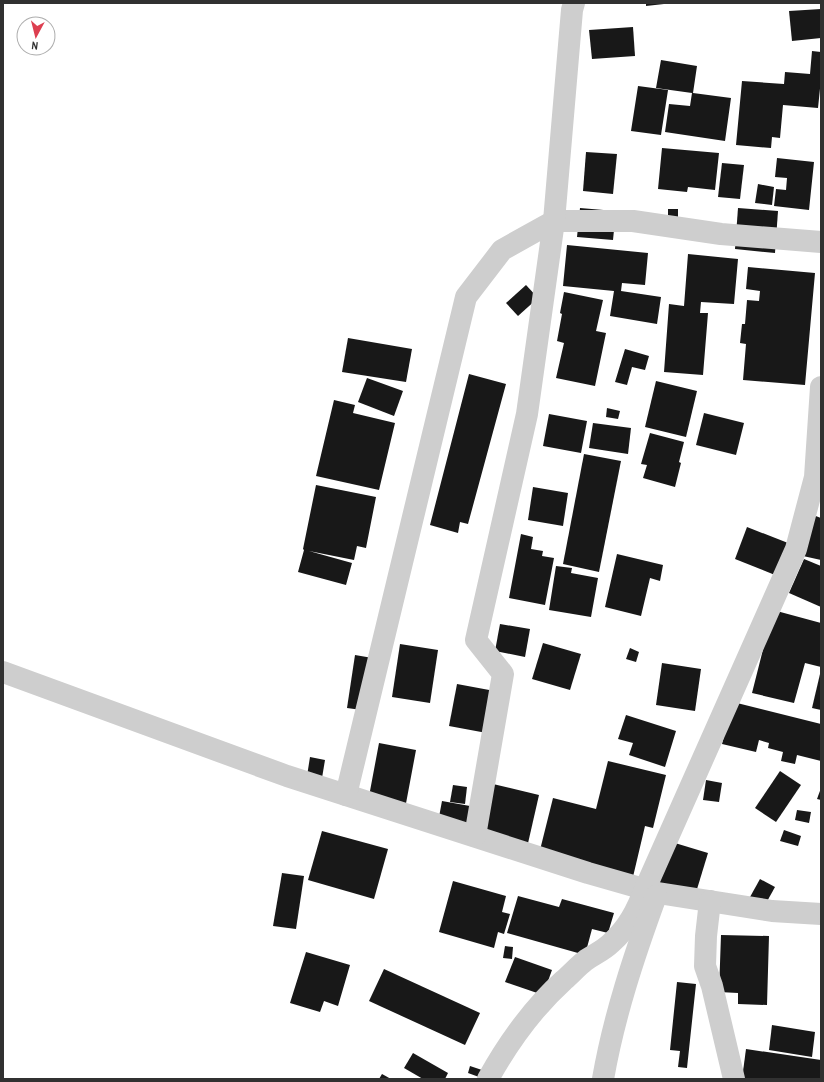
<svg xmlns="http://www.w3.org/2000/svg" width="824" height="1082" font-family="'Archivo Narrow',sans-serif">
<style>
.building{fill:#181818}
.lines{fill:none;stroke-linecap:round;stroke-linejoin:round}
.minor{stroke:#cecece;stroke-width:22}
</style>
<rect width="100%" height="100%" fill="#fff"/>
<g class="building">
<polygon points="646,3 664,3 664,4 646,6"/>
<polygon points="821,9 821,38 792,41 789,11"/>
<polygon points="633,27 635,56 592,59 589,30"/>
<polygon points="812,51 821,52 821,79 818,108 783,105 780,138 772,137 771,148 736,145 742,81 784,84 785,72 810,74"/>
<polygon points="661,60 697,66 693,93 731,98 725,141 665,132 669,104 690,106 692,93 656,88"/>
<polygon points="638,86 668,90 661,135 631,131"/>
<polygon points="662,148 719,153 715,190 688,187 687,192 658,189"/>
<polygon points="586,152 617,154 613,194 583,191"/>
<polygon points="777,158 814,162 809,210 774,206 776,189 786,190 787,178 775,177"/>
<polygon points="722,163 744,165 740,199 718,197"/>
<polygon points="758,184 774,187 772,205 755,203"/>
<polygon points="580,208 627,212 614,230 613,240 577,237"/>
<polygon points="738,208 778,211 775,253 735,249"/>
<rect x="668" y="209" width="10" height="16"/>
<polygon points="567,245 648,253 645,285 622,283 621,291 661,297 657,324 610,316 614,291 563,286"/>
<polygon points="688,254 738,259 734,304 701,302 700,313 708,313 703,375 664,372 669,304 684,306"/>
<polygon points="748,267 815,273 805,385 743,380 746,344 740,343 742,324 745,324 747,300 759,301 760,291 746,289"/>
<polygon points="526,285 538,298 518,316 506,303"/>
<polygon points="564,292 603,300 596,331 606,333 595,386 556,378 564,343 557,341 562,314 560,313"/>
<polygon points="348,338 412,349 406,382 342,372"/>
<polygon points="625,349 649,356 645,370 632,367 627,385 615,382"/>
<polygon points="469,374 506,384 468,524 460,522 458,533 430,525"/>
<polygon points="367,378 403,391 394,416 358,402"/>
<polygon points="656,381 697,391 686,437 645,427"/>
<polygon points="334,400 355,405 353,413 395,423 379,490 316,476"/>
<polygon points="607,408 620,411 618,419 606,417"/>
<polygon points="704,413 744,423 736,455 696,445"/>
<polygon points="549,414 587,421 581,453 543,446"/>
<polygon points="593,423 631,428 628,454 589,448"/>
<polygon points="650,433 684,442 679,462 681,463 675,487 643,478 647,465 641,464"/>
<polygon points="584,454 621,461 599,572 563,564"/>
<polygon points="316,485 376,497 366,548 357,546 354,560 309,551 352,563 346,585 298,572 304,550 303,549"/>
<polygon points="533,487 568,493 563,526 528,520"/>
<polygon points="813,515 821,518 821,560 803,556"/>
<polygon points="747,527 788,543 775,575 735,559"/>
<polygon points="521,534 533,537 531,549 543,551 542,556 554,558 545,605 509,598"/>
<polygon points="617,554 663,565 660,581 650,578 641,616 605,607"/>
<polygon points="804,559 821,566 821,607 789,593"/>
<polygon points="556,566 572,568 571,573 598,578 591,617 549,610"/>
<polygon points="773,610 821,623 821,667 805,663 794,703 752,693"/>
<polygon points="500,624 530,629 525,657 495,651"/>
<polygon points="543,643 581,654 570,690 532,679"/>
<polygon points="400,644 438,650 430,703 392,697"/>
<polygon points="630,648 639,652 636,662 626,659"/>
<polygon points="355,655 384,660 376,712 347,708"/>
<polygon points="662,663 701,669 695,711 656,705"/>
<polygon points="820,674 821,674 821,710 812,708"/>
<polygon points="457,684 500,692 492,734 449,726"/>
<polygon points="733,702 821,724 821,761 797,755 795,764 781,761 783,752 768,748 769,743 759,740 756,752 722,744"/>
<polygon points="626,715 676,731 665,767 629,755 633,743 618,739"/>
<polygon points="379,743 416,750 404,814 367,807"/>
<polygon points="310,757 325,760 322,778 307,776"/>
<polygon points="608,761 666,775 653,828 645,826 632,881 538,858 553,798 596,809"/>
<polygon points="780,771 801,785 776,822 755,808"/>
<polygon points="706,780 722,783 719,802 703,800"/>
<polygon points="493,784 539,795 526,852 480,841"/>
<polygon points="453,785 467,787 465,804 450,802"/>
<polygon points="821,788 821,800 817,799"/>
<polygon points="442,801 470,806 465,833 437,828"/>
<polygon points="797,810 811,812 809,823 795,820"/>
<polygon points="784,830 801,836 798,846 780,841"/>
<polygon points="322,831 388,849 374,899 308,880"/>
<polygon points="665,840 708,853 694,899 651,886"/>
<polygon points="282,873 304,876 296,929 273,926"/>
<polygon points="760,879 775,887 760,914 745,906"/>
<polygon points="453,881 506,896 502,912 510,914 504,934 498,932 494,948 439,932"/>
<polygon points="518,896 559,907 562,899 614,913 608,933 592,929 585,955 507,933"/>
<polygon points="721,935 769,936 767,1005 738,1004 738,993 719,992"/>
<polygon points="505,946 513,947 512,959 503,958"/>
<polygon points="306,952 350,965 338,1006 324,1001 320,1012 290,1003"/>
<polygon points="515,957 552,970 543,995 505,982"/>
<polygon points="384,969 480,1013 465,1045 369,1001"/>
<polygon points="677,982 696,984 687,1068 678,1067 680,1051 670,1050"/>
<polygon points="772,1025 815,1032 812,1057 769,1050"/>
<polygon points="746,1049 821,1060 821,1079 742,1079"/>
<polygon points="413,1053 448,1073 445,1079 423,1079 404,1068"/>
<polygon points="470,1066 482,1070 479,1077 468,1073"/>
<polygon points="382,1074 391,1079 379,1079"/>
</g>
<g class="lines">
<g class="minor">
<polyline points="3,672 287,776 588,873 658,893 772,911 821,914"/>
<polyline points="346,795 466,297 502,250 554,221 633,221 721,234 821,242"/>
<polyline points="475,836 503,674 476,640 527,414 554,221 572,10 574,3"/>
<polyline points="710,901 706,936 705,966 712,986 734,1079"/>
<path d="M488 1079C508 1043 533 1008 564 980 571 974 578 966 586 960 595 954 604 950 611 943 628 928 637 910 645 889L796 549 815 477 821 387"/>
<path d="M603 1079C614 1016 634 956 656 896"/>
</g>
</g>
<rect width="824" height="1082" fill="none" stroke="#313131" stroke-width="8"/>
<g transform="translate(36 36) rotate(187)"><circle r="19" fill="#ffffff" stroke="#adadad"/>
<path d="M0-3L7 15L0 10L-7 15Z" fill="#dd3f50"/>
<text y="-6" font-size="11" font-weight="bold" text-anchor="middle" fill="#313131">N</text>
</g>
</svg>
